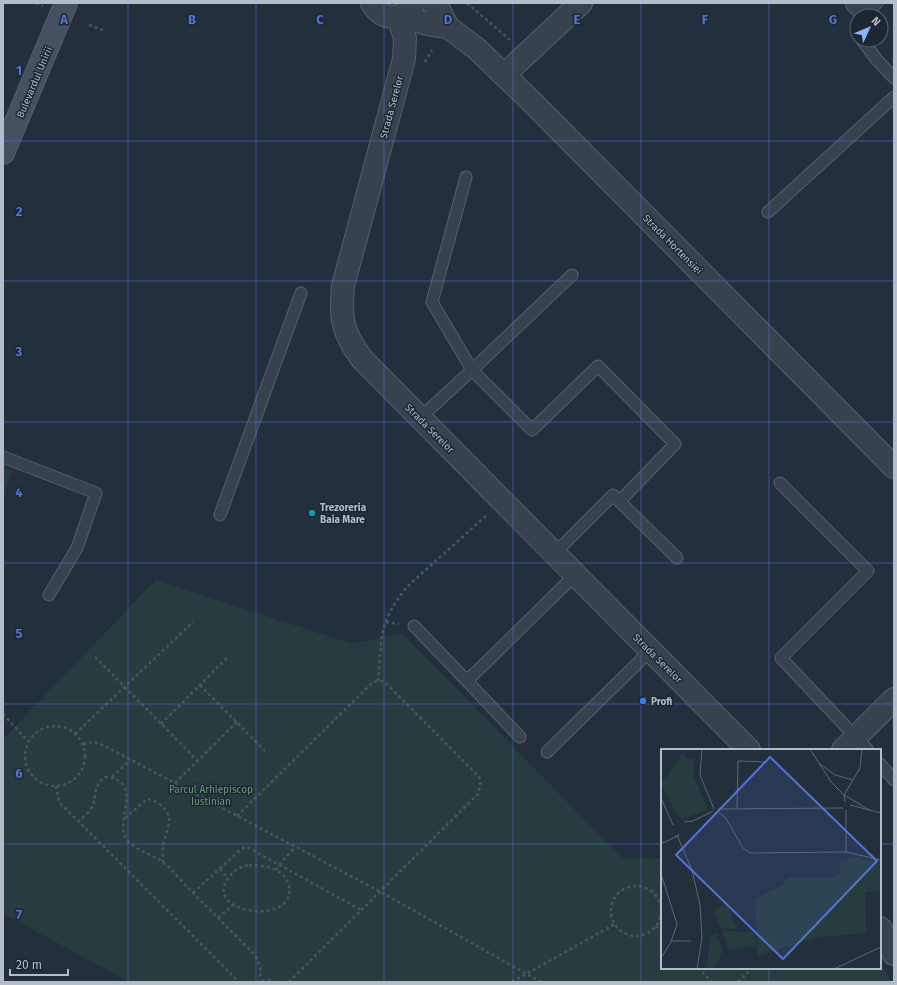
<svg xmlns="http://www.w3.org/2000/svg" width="897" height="985" font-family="'Fira Sans',sans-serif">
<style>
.green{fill:#263c3f}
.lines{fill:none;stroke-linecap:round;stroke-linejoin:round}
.service-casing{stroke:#565f6c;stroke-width:13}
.minor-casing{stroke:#565f6c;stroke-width:24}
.secondary-casing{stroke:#565f6c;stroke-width:24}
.path{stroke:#44595c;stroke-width:2.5;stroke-dasharray:3 3;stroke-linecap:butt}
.service{stroke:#38414e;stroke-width:11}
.minor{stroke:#38414e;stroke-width:22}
.secondary{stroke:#465061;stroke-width:22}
.grid{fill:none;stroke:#5274d3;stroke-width:1;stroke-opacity:0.55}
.culture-dot{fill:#0f9aa8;stroke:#1d2633;stroke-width:1.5}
.shop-dot{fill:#3f7fe0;stroke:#1d2633;stroke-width:1.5}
.labels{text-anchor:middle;stroke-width:3;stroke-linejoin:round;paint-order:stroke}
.street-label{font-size:10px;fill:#b4bcc9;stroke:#1d2633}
.poi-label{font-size:10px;font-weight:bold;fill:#b4bcc9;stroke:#1d2633;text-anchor:start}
.park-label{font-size:10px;fill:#6b9a76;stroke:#1d2633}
.inset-road{fill:none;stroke:#5e6776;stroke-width:1}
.view{fill:#5274d3;fill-opacity:0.15;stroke:#5274d3;stroke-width:2}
.inset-edge{fill:none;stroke:#b4bcc9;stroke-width:2}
.grid-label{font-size:13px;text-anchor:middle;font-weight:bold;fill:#5274d3;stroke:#1d2633;stroke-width:3;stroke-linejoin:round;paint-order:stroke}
</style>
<rect width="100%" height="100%" fill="#242f3e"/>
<g class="green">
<polygon points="3,467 13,471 3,496"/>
<polygon points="156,580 352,644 402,633 623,859 662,858 662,968 880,968 880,963 891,982 129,982 3,913 3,739"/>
</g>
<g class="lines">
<defs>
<g id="service">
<polyline points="864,16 877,3"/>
<polyline points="862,40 877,60 894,78"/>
<polyline points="466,177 432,302 472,370 532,430 598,366 675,444 620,501"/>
<polyline points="768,212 894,97"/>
<polyline points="420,418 472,370 572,275"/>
<polyline points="3,457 96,493 77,548 49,595"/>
<polyline points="780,483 868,571 781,658 868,750"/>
<polyline points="220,515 301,293"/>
<polyline points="554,554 613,495 677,558"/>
<polyline points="414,626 467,681"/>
<polyline points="520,737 467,681 575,575"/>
<polyline points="547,752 650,651"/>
<polyline points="880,764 894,780"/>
</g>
<g id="minor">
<path d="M372 3C382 22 404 21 414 3"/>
<polyline points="433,3 437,6 448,27 477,49 534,104 894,467"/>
<polyline points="857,3 859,5"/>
<path d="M405 14C420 24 430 25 448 27"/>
<path d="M398 17 405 38 404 59 343 286C340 318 342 332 362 359L749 750"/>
<polyline points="504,75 581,3"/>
<polyline points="843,750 894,699"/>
<polyline points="880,928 894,954"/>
</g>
<polyline id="secondary" points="3,153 66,3"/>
</defs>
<use href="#service" class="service-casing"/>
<use href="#minor" class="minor-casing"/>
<use href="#secondary" class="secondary-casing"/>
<g class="path">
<polyline points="36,3 43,6"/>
<polyline points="467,3 510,40"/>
<polyline points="89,25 103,30"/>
<polyline points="425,62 432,50"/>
<polyline points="386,622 399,624"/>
<polyline points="95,657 198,761"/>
<path d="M378 681C380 666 380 641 384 627 389 610 399 596 410 584L488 514"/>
<polyline points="200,685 265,751"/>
<polyline points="3,714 28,741"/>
<polyline points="161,724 228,657"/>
<circle cx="55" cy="756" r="30"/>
<polyline points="75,734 193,622"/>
<polyline points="83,744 94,742 105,746 379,891 541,982"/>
<polyline points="112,777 130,760"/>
<polyline points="175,783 237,722"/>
<polyline points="56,786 59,802 239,982"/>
<path d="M237 816 373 682C381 680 383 681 389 686L478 776 481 780 478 794 289 982"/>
<path d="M125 818 147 799C156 800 167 808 169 818 170 825 164 839 163 846 162 851 163 857 163 862"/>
<path d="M78 822C83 817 91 811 93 805 97 793 93 786 105 777 146 780 113 823 127 840 136 851 152 854 163 862 173 870 182 882 191 891 212 912 233 933 254 954 260 963 261 970 260 980"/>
<path d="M249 865C257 865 268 866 276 870 285 874 292 886 289 895 280 925 207 910 227 880 233 871 238 867 249 865Z"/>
<polyline points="220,869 228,878"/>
<polyline points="276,870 279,865 295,847"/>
<circle cx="636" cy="911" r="25"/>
<polyline points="193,893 240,850 243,848 247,847 361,910"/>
<polyline points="218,918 233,905"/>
<polyline points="656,926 662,932"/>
<polyline points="698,968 712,982"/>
<polyline points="256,982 268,980 276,982"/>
<polyline points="512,982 615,924"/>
<polyline points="738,982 752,968"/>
</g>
<use href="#service" class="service"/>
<use href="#minor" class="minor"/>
<use href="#secondary" class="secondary"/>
</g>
<path class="grid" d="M128 3V982M256 3V982M384 3V982M513 3V982M641 3V982M769 3V750M3 141H894M3 281H894M3 422H894M3 563H894M3 704H894M3 844H662M880 844H894M769 968V982"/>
<circle class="culture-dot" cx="312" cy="513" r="4"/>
<circle class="shop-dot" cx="643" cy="701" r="4"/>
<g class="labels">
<g class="street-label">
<text transform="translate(34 82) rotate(-67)" y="4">Bulevardul Unirii</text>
<text transform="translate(391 107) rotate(-75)" y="4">Strada Serelor</text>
<text transform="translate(673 244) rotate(45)" y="4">Strada Hortensiei</text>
<text transform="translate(430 428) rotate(45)" y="4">Strada Serelor</text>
<text transform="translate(658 658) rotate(45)" y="4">Strada Serelor</text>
</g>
<g class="poi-label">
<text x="320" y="511">Trezoreria<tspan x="320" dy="12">Baia Mare</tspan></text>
<text x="651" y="705">Profi</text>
</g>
<g class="park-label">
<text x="211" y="793">Parcul Arhiepiscop<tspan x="211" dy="12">Iustinian</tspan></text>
</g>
</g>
<g transform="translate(661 749)">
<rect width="220" height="220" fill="#242f3e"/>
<path d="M22 4 24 9 33 10V28L46 58 45 61 22 70 16 66 0 35ZM193 108 220 113V142L204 143 205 184 158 188 97 207 94 150 122 136 126 129 174 128 178 124 179 112ZM67 154 68 160 76 180 60 179 52 161ZM61 182 94 183 95 196 74 201 67 199ZM55 184 62 201 54 218 45 219 49 188Z" fill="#263c3f"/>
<path class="inset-road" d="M41 0 39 26 53 60M149 0 170 33 183 46 210 62M158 14 174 26 192 31M0 49 12 76M184 53 183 46 199 19 201 0M189 56 220 64M76 59 77 12 106 13M57 60 182 59M185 61V103M58 64 64 68 82 99 89 104 185 103 220 111M23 73 32 72 52 62M16 86 31 121 39 156 41 188 36 220M0 95 18 86M0 125 16 175 10 193 0 209M11 192H30M173 220 220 198"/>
<path class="view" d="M109 8 216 112 122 210 15 106Z"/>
<rect width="220" height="220" class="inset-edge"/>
</g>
<g class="grid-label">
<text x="64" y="24">A</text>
<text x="192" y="24">B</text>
<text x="320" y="24">C</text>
<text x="448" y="24">D</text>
<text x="577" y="24">E</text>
<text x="705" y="24">F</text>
<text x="833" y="24">G</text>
<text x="19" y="75">1</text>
<text x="19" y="216">2</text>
<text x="19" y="356">3</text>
<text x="19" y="497">4</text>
<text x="19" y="638">5</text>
<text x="19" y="778">6</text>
<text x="19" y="919">7</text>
</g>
<rect width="897" height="985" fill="none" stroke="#b4bcc9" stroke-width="8"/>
<g transform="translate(869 28) rotate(46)"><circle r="19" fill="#1d2633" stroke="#59626f"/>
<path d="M0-3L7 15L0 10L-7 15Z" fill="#8ab4f8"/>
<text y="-6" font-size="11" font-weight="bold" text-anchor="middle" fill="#b4bcc9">N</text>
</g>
<path d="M10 969v6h58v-6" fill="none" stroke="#b4bcc9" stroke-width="2"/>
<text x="16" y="969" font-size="12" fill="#b4bcc9" stroke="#1d2633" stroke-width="3" paint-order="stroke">20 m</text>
</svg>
